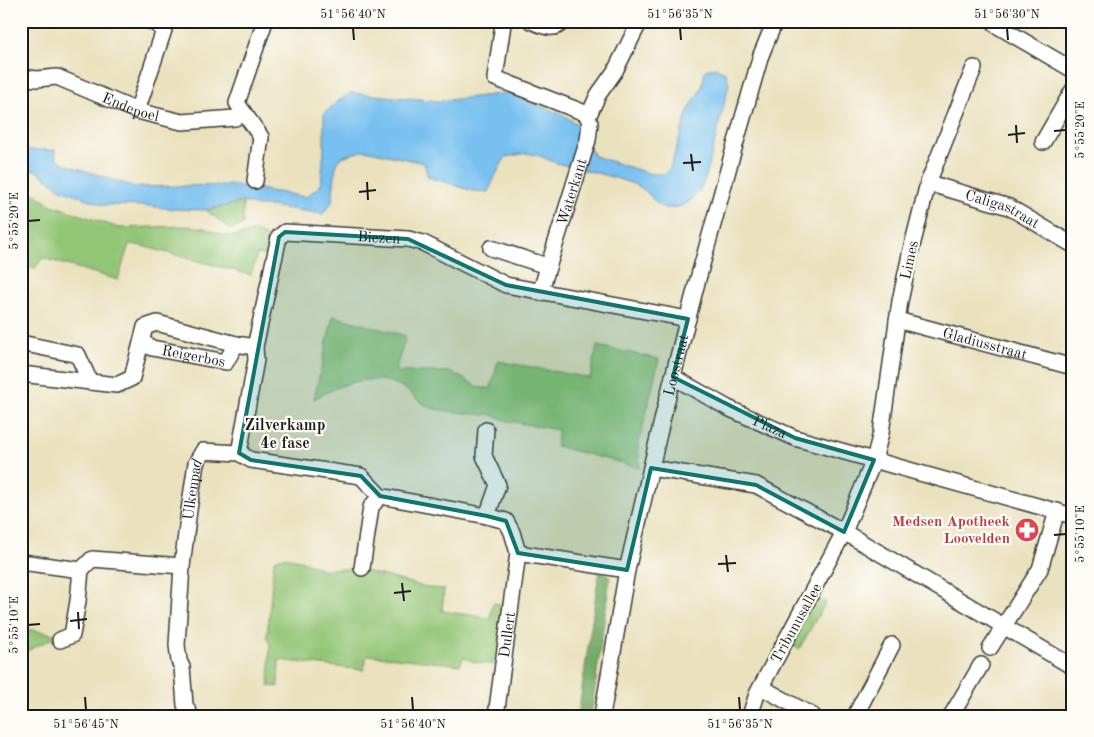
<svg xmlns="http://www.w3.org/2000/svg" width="1094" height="737" font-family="'Old Standard TT',serif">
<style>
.green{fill:#92c575;stroke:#577048}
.forest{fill:#75aa66;stroke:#486341}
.water{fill:#77c0f0;stroke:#4a6e86}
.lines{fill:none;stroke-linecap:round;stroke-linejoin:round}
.minor-casing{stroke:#3b3a34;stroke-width:18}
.minor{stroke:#fff;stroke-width:15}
.marked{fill:#0f766e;fill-opacity:0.2;stroke:#0f766e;stroke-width:4;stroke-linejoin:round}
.ticks{fill:none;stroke:#1c1c1c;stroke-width:2}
.labels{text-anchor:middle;stroke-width:4.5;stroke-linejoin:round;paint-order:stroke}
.street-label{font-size:15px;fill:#1c1c1c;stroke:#fdfcf7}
.health-label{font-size:15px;font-weight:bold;fill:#be3a42;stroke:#fdfcf7;text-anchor:end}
.neighbourhood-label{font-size:16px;font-weight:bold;fill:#1c1c1c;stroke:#fdfcf7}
.neatline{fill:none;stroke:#1c1c1c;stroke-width:2}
.ticks-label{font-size:12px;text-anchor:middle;fill:#1c1c1c}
</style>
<rect width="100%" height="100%" fill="#fdfcf7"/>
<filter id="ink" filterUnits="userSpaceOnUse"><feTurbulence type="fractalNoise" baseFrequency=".02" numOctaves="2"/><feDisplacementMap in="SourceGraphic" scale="10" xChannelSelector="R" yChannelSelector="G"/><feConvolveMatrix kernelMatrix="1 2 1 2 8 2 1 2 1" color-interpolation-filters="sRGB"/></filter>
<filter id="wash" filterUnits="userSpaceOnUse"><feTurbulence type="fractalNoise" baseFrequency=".0096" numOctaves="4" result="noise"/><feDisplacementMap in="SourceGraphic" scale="20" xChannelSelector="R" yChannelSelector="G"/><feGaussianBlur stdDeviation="1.12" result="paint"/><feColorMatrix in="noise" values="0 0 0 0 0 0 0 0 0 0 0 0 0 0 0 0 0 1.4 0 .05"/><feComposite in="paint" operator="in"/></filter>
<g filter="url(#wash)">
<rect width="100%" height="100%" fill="#eae1be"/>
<g class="green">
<polygon points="21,187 24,187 52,205 119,228 186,226 204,228 226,236 242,235 254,231 265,236 272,244 270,256 257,254 251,275 138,245 129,244 118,280 43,258 34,269 21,264"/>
<polygon points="243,202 243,225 231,230 206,210"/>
<path d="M333 316 406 336 396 369 398 372H448L457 375 474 385 482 388H491L498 361 590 378 597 346 659 359 638 447 640 468 556 446 558 430 508 421 489 414 484 415C469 413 440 412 427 406 417 401 411 392 402 387 373 371 341 384 314 399Z"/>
<polygon points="284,557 300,560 323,569 358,569 429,588 444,589 442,611 490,618 493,603 504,604 497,665 474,662 463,657 460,665 369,655 366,658 364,670 279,660 278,687 269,686 270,645 267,637 274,560"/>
<polygon points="817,598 826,602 799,649 790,643"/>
<polygon points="21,628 59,635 21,654"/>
</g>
<polygon class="forest" points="599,572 606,574 610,578 591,716 578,716"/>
<path class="water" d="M715 67 726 73 729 84 706 177C699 194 692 205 671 208 656 210 651 192 638 186 612 175 584 171 557 163 549 161 541 155 532 154 525 152 514 156 506 157 498 168 494 180 488 192L473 191 428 177 424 163 365 150 341 157 336 166 332 202 323 214 271 206H258L243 202 206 210 174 209 148 206 103 205 61 189 35 170H21V150H55L56 158 65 164 135 187 235 185 306 197 321 185 324 149V114L335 103 351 93 440 101 508 93 563 115 580 126 582 134 594 156 651 174H664L670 168 688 111 702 87 705 70Z"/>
</g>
<g filter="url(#ink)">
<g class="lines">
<defs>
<g id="minor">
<path d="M531 21C542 25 554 33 563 21"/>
<polyline points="998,21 996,25 1073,70"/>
<polyline points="503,24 495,78 585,113 588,117"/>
<polyline points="974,68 928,183 911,250 900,301 881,433 874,460 844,532 1073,667"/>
<path id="s1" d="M21 77 37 79 57 77 137 111 182 122 235 118 244 113"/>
<polyline points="137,111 164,30 156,24 150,21"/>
<polyline points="1043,142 1073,90"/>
<polyline points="255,181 261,137 237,103 265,21"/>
<path id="s2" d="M928 183 1009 207 1073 245"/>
<polyline points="491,248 547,266"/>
<path id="s3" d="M540 293 588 140 590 123 588 117 598 95 615 71 640 21"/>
<path id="s4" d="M897 320 1073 367"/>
<path id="s5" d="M142 342 152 348 226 362 236 344"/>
<polyline points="21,343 78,355 90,382"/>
<polyline points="21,374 117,385 132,378 145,327 157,323 236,344 255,347"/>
<path id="s6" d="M673 377 728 408 795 438 1073 516"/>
<polyline points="486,430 484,456 498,485 487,516"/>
<path id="s7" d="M239 453 256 360 255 347 279 237 285 232 408 239 423 243 506 285 688 319"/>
<polyline points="651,468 756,485 844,532 757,694 750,716"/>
<polyline points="21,562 81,570"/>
<polyline points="362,568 371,507 380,496"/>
<polyline points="60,640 72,635 78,601 81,570 92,559 182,566"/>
<polyline points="990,648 1040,569 1057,511"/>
<polyline points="761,687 813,716"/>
<path id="s8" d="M191 716 185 705 182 667 179 661 177 645 182 566 189 510 196 463 203 451 239 453 251 460 361 476 380 496 487 516 506 521 512 532 518 553 627 570"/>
<path id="s9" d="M496 716 518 553"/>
<path id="s10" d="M602 716 627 570 665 408 695 290 731 159 761 55 775 21"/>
<polyline points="855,716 892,645"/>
<polyline points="951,716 981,665"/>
</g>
</defs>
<use href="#minor" class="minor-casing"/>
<use href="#minor" class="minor"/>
</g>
</g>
<path class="marked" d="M285 232 408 239 506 285 688 319 673 377 795 438 874 460 844 532 756 485 651 468 627 570 518 553 506 521 487 516 380 496 361 476 251 460 239 453 279 237Z"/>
<path class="ticks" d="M353 28 354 40M680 28 681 40M1007 28 1008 40M1016 125 1017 143M1054 131 1066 130M1008 135 1025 133M691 154 693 171M683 163 701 162M367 182 368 200M359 192 376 190M28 221 40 220M1054 535 1066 534M726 555 728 572M718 564 736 563M402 583 404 601M394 593 411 591M78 612 79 629M70 621 87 619M28 625 40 624M85 697 86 710M412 697 413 710M739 697 740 710"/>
<defs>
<symbol id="pharmacy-disc" viewBox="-11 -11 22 22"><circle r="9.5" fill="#e0444e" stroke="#fdfcf7"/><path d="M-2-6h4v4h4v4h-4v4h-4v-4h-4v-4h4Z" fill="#fff"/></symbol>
</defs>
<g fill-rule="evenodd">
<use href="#pharmacy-disc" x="1013" y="516" width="28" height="28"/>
</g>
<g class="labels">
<g class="street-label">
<text dy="5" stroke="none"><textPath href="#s1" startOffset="116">Endepoel</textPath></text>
<text dy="5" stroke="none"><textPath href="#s3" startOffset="106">Waterkant</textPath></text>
<text dy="5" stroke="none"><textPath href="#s2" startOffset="79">Caligastraat</textPath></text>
<text dy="5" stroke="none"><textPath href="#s7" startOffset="322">Biezen</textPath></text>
<text transform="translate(909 260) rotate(-78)" y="5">Limes</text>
<text dy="5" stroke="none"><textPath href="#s4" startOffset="91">Gladiusstraat</textPath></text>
<text dy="5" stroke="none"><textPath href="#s5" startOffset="54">Reigerbos</textPath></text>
<text dy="5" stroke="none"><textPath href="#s10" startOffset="359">Loostraat</textPath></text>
<text dy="5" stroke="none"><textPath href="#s6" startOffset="109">Plaza</textPath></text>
<text dy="5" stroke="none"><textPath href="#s8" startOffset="230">Ulkenpad</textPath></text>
<text transform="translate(796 623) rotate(-61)" y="5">Tribunusallee</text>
<text dy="5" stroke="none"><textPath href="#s9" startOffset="82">Dullert</textPath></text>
</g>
<g class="health-label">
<text x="1010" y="526">Medsen Apotheek<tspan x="1010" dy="17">Loovelden</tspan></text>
</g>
<g class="neighbourhood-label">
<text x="285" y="430">Zilverkamp<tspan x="285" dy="18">4e fase</tspan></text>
</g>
</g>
<rect width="1094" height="737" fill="none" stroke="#fdfcf7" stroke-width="55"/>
<rect x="28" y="28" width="1038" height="682" class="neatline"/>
<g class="ticks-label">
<text x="353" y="18">51°56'40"N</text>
<text x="680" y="18">51°56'35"N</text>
<text x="1007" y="18">51°56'30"N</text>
<text transform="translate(1080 130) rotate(-90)" y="4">5°55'20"E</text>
<text transform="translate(14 221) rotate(-90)" y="4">5°55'20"E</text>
<text transform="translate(1080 534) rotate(-90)" y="4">5°55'10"E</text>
<text transform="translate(14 625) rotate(-90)" y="4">5°55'10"E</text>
<text x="86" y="728">51°56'45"N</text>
<text x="413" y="728">51°56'40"N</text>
<text x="740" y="728">51°56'35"N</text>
</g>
</svg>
